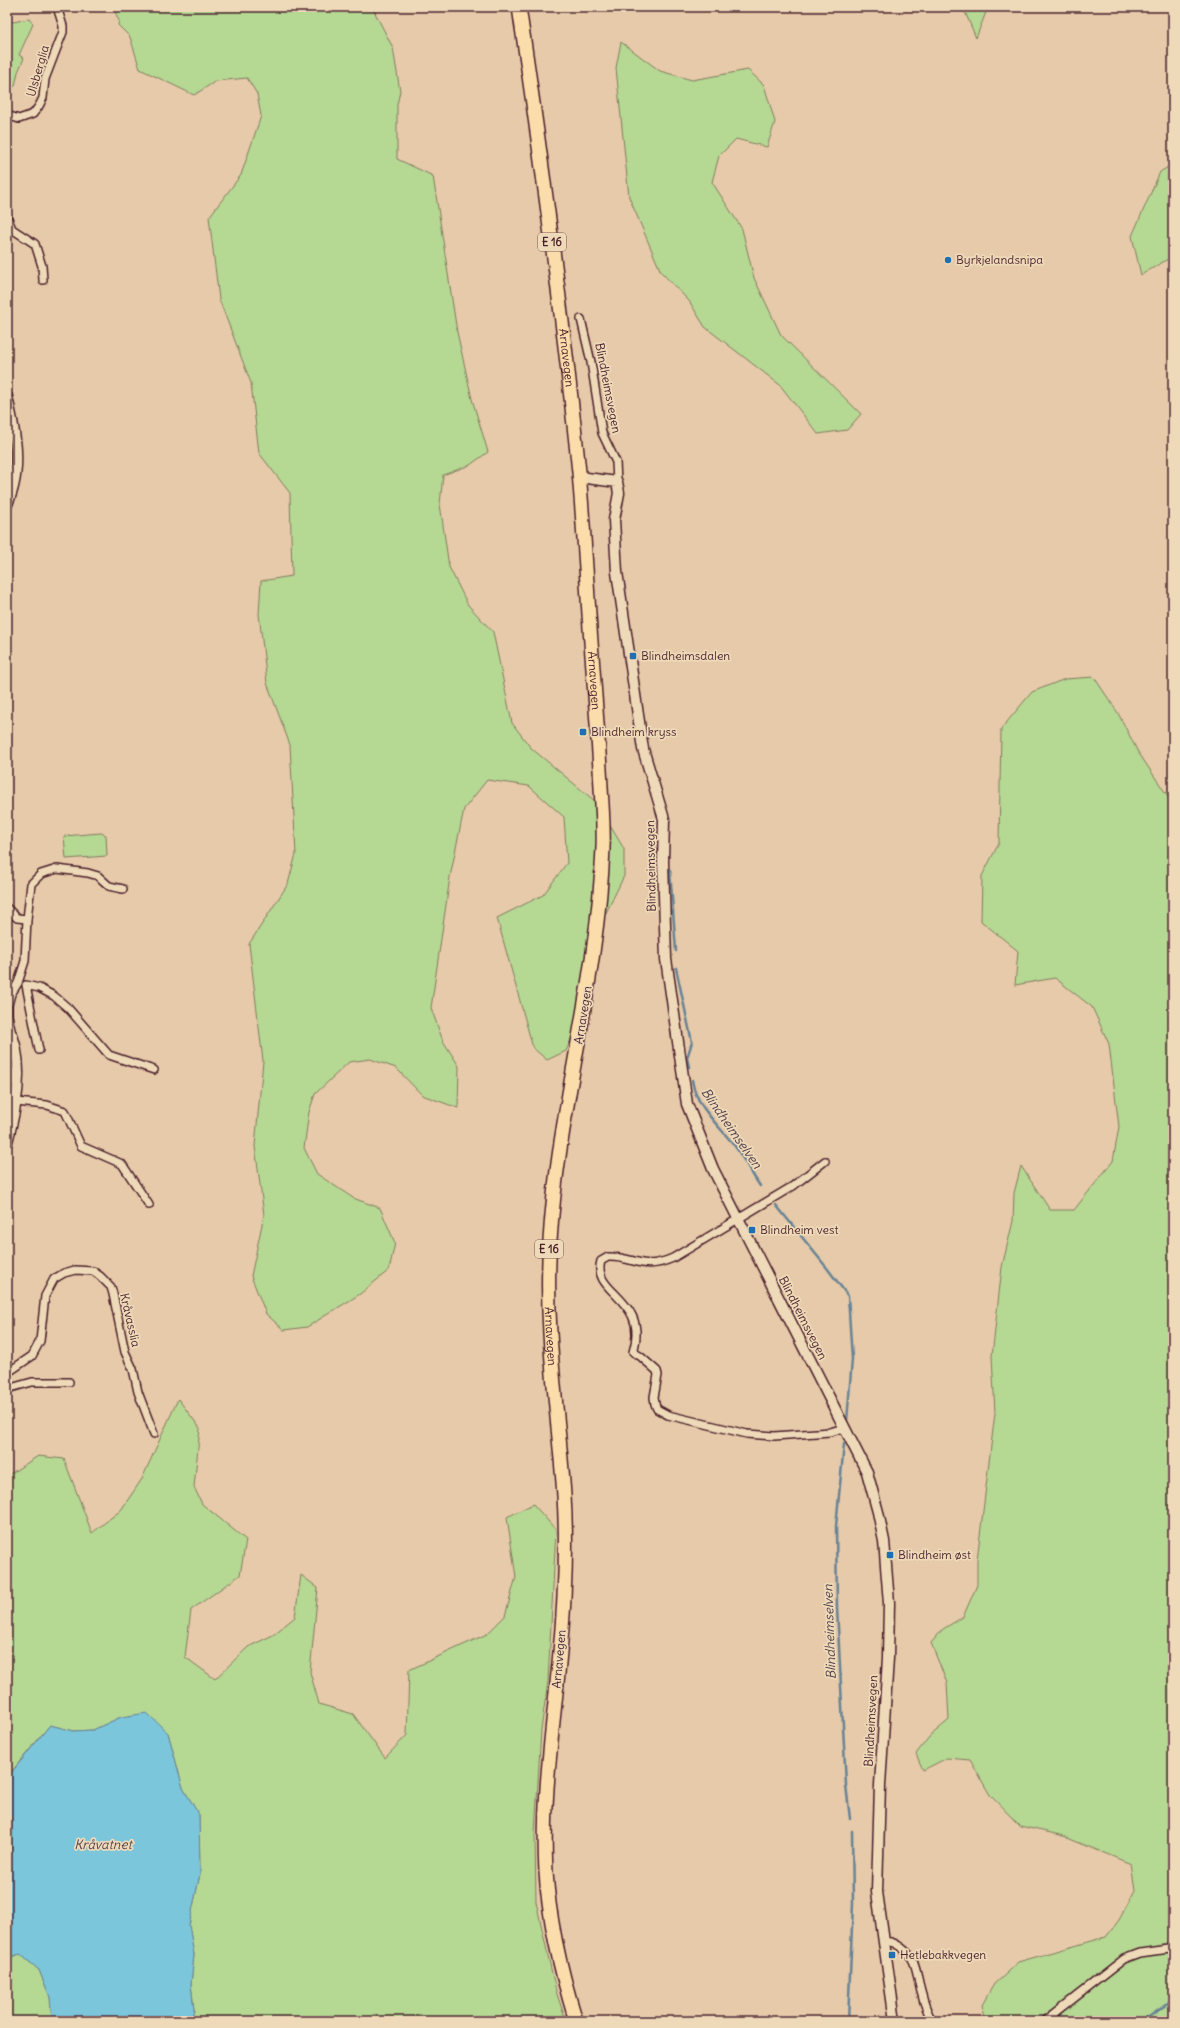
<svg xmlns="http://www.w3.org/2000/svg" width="1180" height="2028" font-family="Delius,sans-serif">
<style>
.green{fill:#b5d893;stroke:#807c5f}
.water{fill:#7cc6dc;stroke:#688395}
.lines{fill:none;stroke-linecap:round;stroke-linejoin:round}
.stream{stroke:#688395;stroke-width:2.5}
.street-casing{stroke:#4a1f2b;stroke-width:10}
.secondary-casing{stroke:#4a1f2b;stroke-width:13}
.highway-casing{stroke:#4a1f2b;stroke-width:16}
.street{stroke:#eedab8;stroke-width:7}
.secondary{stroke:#eedab8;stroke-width:10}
.highway{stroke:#fbddab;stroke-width:13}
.poi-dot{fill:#1f6fb2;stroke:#eedab8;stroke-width:1.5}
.labels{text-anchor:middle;stroke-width:3.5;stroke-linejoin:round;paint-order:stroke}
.shield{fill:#eedab8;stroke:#7b5755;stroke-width:1}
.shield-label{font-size:11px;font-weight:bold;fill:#4a1f2b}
.street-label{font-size:12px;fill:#4a1f2b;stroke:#eedab8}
.poi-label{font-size:12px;fill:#4a1f2b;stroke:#eedab8;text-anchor:start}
.water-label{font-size:13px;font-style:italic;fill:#54404e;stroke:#eedab8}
</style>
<rect width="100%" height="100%" fill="#e6caa9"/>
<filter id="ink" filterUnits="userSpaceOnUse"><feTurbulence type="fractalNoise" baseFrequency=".025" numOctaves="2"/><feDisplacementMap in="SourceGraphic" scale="8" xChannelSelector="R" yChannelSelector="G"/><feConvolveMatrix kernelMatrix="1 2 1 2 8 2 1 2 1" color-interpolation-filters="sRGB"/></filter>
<g filter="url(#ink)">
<g class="green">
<polygon points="113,7 372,7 393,48 400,91 397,105 397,159 433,176 457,332 472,399 488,452 470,465 443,475 440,504 449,567 468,605 493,632 512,723 531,748 596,802 624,849 624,876 603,919 576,1028 566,1051 547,1060 533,1048 497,918 543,895 567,863 564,817 529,786 487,780 464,809 450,877 431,1008 443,1041 459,1066 458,1108 422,1095 396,1068 370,1059 349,1062 315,1094 309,1112 304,1148 317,1174 353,1198 380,1208 395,1243 389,1270 360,1294 307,1327 284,1330 266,1314 251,1276 264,1215 255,1146 263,1061 249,944 288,884 296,854 290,745 267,683 259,614 261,581 292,576 290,493 259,453 251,383 219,299 209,217 241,175 261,116 257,94 247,78 216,81 194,95 140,69 130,37 118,25 119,21"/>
<polygon points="963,7 988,7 976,38"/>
<polygon points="7,19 13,22 29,19 33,24 19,55 24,58 18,72 15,86 7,90"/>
<polygon points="621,42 660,71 692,80 748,70 764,85 775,122 767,147 736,139 719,156 712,182 742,229 754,278 781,335 861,414 847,430 818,434 780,385 705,327 689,301 661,272 629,197 616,68"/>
<polygon points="1173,164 1173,256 1141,275 1132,236 1160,172"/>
<polygon points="1094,677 1118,713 1138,752 1171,801 1171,841 1173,846 1173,2021 986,2021 982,2005 994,1984 1018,1962 1106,1937 1119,1920 1135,1890 1131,1864 1060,1835 1020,1826 990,1795 970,1760 947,1758 923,1770 916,1754 930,1736 949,1720 947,1683 931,1643 943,1629 963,1617 977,1585 977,1560 995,1413 992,1356 1002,1267 1013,1221 1014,1193 1021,1166 1050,1210 1074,1210 1113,1161 1119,1127 1109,1044 1092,1007 1055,978 1015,985 1018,951 981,921 982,876 999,843 1001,729 1032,692 1065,679"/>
<polygon points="101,833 106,835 107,856 66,859 64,836"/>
<polygon points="178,1399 200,1428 194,1487 202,1504 246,1540 240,1575 191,1610 185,1657 215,1679 248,1647 273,1635 295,1617 301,1575 318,1588 310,1672 319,1704 353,1714 385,1758 407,1735 409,1670 487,1634 505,1616 516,1577 507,1517 533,1504 556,1530 548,1681 541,1730 535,1833 536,1902 556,1991 566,2021 191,2021 194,2010 191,1984 194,1955 189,1925 200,1874 199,1815 183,1788 168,1733 121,1717 93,1730 73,1731 50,1725 7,1777 7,1476 38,1456 64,1459 92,1533 121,1510 142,1479"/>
<polygon points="20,1954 39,1970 50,1997 52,2021 7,2021 7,1958"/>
</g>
<polygon class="water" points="147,1713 168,1733 183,1788 199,1815 200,1874 189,1925 194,1955 191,1984 194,2010 191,2021 52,2021 50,1997 39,1970 20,1954 7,1958 7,1778 50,1725 73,1731 93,1730 121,1717"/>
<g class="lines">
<g class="stream">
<polyline points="670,870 676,951"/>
<polyline points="676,968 692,1042 687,1058 689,1067"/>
<path d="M692 1080C696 1108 721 1127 737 1149 745 1161 752 1174 760 1186"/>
<polyline points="776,1205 827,1268 848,1296 852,1359 847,1421"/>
<polyline points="844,1444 836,1526 837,1607 846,1785 850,1819"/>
<polyline points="848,2021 853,1903 852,1831"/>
<polyline points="1141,2021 1173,1999"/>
</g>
<defs>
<g id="street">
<polyline points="7,115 19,119 33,114 39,106 43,98 45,79 63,32 63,26 57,7"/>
<polyline points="7,216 12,229 35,244 42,266 43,280"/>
<polyline points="581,319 591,362 602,433 616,462 617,482"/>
<polyline points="7,908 17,918 27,919"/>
<polyline points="12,1035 8,1015 8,1005 11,994 18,983 25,961 27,919 31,884 41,874 57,869 88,873 98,876 109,886 123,889"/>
<polyline points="39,1050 26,985 39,988 54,996 68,1008 109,1055 154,1070"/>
<polyline points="16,1102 47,1105 65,1111 81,1146 122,1164 149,1205"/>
<path d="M825 1161 793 1186 673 1258C641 1272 635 1256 608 1257L601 1261C591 1294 650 1298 633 1352L640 1356 657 1371 658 1375 654 1397 655 1404 657 1409 668 1415 747 1434 774 1436 830 1432 844 1428"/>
<polyline points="7,1373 32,1356 40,1341 45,1296 54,1279 64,1273 75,1270 93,1271 100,1276 111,1287 113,1294 125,1352 133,1369 138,1392 154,1434"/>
<polyline points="7,1389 32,1382 69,1382"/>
<path d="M885 1942C892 1941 896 1944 902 1948 919 1960 916 1977 922 1995 924 2004 928 2013 932 2021"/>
<polyline points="1045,2021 1124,1959 1140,1953 1168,1949 1173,1946"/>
</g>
<g id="secondary">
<path d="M7 397C15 432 23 469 7 504"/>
<polyline points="579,477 617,482 619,493 614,520 617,572 643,749 664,819 663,862 666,959 687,1104 713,1169 867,1472 878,1512 884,1541 889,1603 888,1658 880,1785 877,1892 895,2021"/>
<path d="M7 1033 12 1035C24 1069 16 1108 7 1142"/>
<polyline points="7,1070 17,1083"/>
</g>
<g id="highway">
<path id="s1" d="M519 7C542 162 563 316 579 472 583 519 586 567 589 614 593 672 598 729 601 787 602 807 604 828 603 848 598 981 558 1109 550 1241 544 1326 558 1411 564 1495 566 1529 566 1563 564 1597 560 1689 541 1780 546 1872 549 1922 561 1972 576 2021"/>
</g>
</defs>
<use href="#street" class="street-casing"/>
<use href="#secondary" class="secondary-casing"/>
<use href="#highway" class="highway-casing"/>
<use href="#street" class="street"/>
<use href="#secondary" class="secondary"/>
<use href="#highway" class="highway"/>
</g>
</g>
<g class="poi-dot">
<circle cx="948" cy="260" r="4"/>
<rect x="629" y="652" width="8" height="8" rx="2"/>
<rect x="579" y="728" width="8" height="8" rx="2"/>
<rect x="748" y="1226" width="8" height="8" rx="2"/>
<rect x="886" y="1551" width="8" height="8" rx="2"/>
<rect x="888" y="1951" width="8" height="8" rx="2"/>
</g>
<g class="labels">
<g class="shield">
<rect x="538" y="233" width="28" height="18" rx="3"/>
<rect x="535" y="1240" width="28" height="18" rx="3"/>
</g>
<g class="shield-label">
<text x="552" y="246">E 16</text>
<text x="549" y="1253">E 16</text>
</g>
<g class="street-label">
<text transform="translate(38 71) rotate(-74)" y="4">Ulsberglia</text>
<text dy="4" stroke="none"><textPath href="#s1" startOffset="354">Arnavegen</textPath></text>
<text transform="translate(608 388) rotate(79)" y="4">Blindheimsvegen</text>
<text dy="4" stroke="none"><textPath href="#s1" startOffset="678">Arnavegen</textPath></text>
<text transform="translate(651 866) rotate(-91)" y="4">Blindheimsvegen</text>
<text transform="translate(583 1015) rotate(-81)" y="4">Arnavegen</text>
<text transform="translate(803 1318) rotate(63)" y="4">Blindheimsvegen</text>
<text transform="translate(130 1320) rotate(77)" y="4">Kråvasslia</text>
<text dy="4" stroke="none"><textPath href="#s1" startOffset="1338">Arnavegen</textPath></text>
<text transform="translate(559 1659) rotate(-85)" y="4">Arnavegen</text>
<text transform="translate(871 1721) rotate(-87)" y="4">Blindheimsvegen</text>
</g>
<g class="poi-label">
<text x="956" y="264">Byrkjelandsnipa</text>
<text x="641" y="660">Blindheimsdalen</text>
<text x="591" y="736">Blindheim kryss</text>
<text x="760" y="1234">Blindheim vest</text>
<text x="898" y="1559">Blindheim øst</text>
<text x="900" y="1959">Hetlebakkvegen</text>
</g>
<g class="water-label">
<text transform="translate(732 1128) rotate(55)" y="5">Blindheimselven</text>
<text transform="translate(829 1632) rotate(-92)" y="5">Blindheimselven</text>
<text x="103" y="1849">Kråvatnet</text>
</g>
</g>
<rect width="1180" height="2028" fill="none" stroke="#eedab8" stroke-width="24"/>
<rect x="12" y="12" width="1156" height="2004" fill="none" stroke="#4a1f2b" stroke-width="1.5" filter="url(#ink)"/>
</svg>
